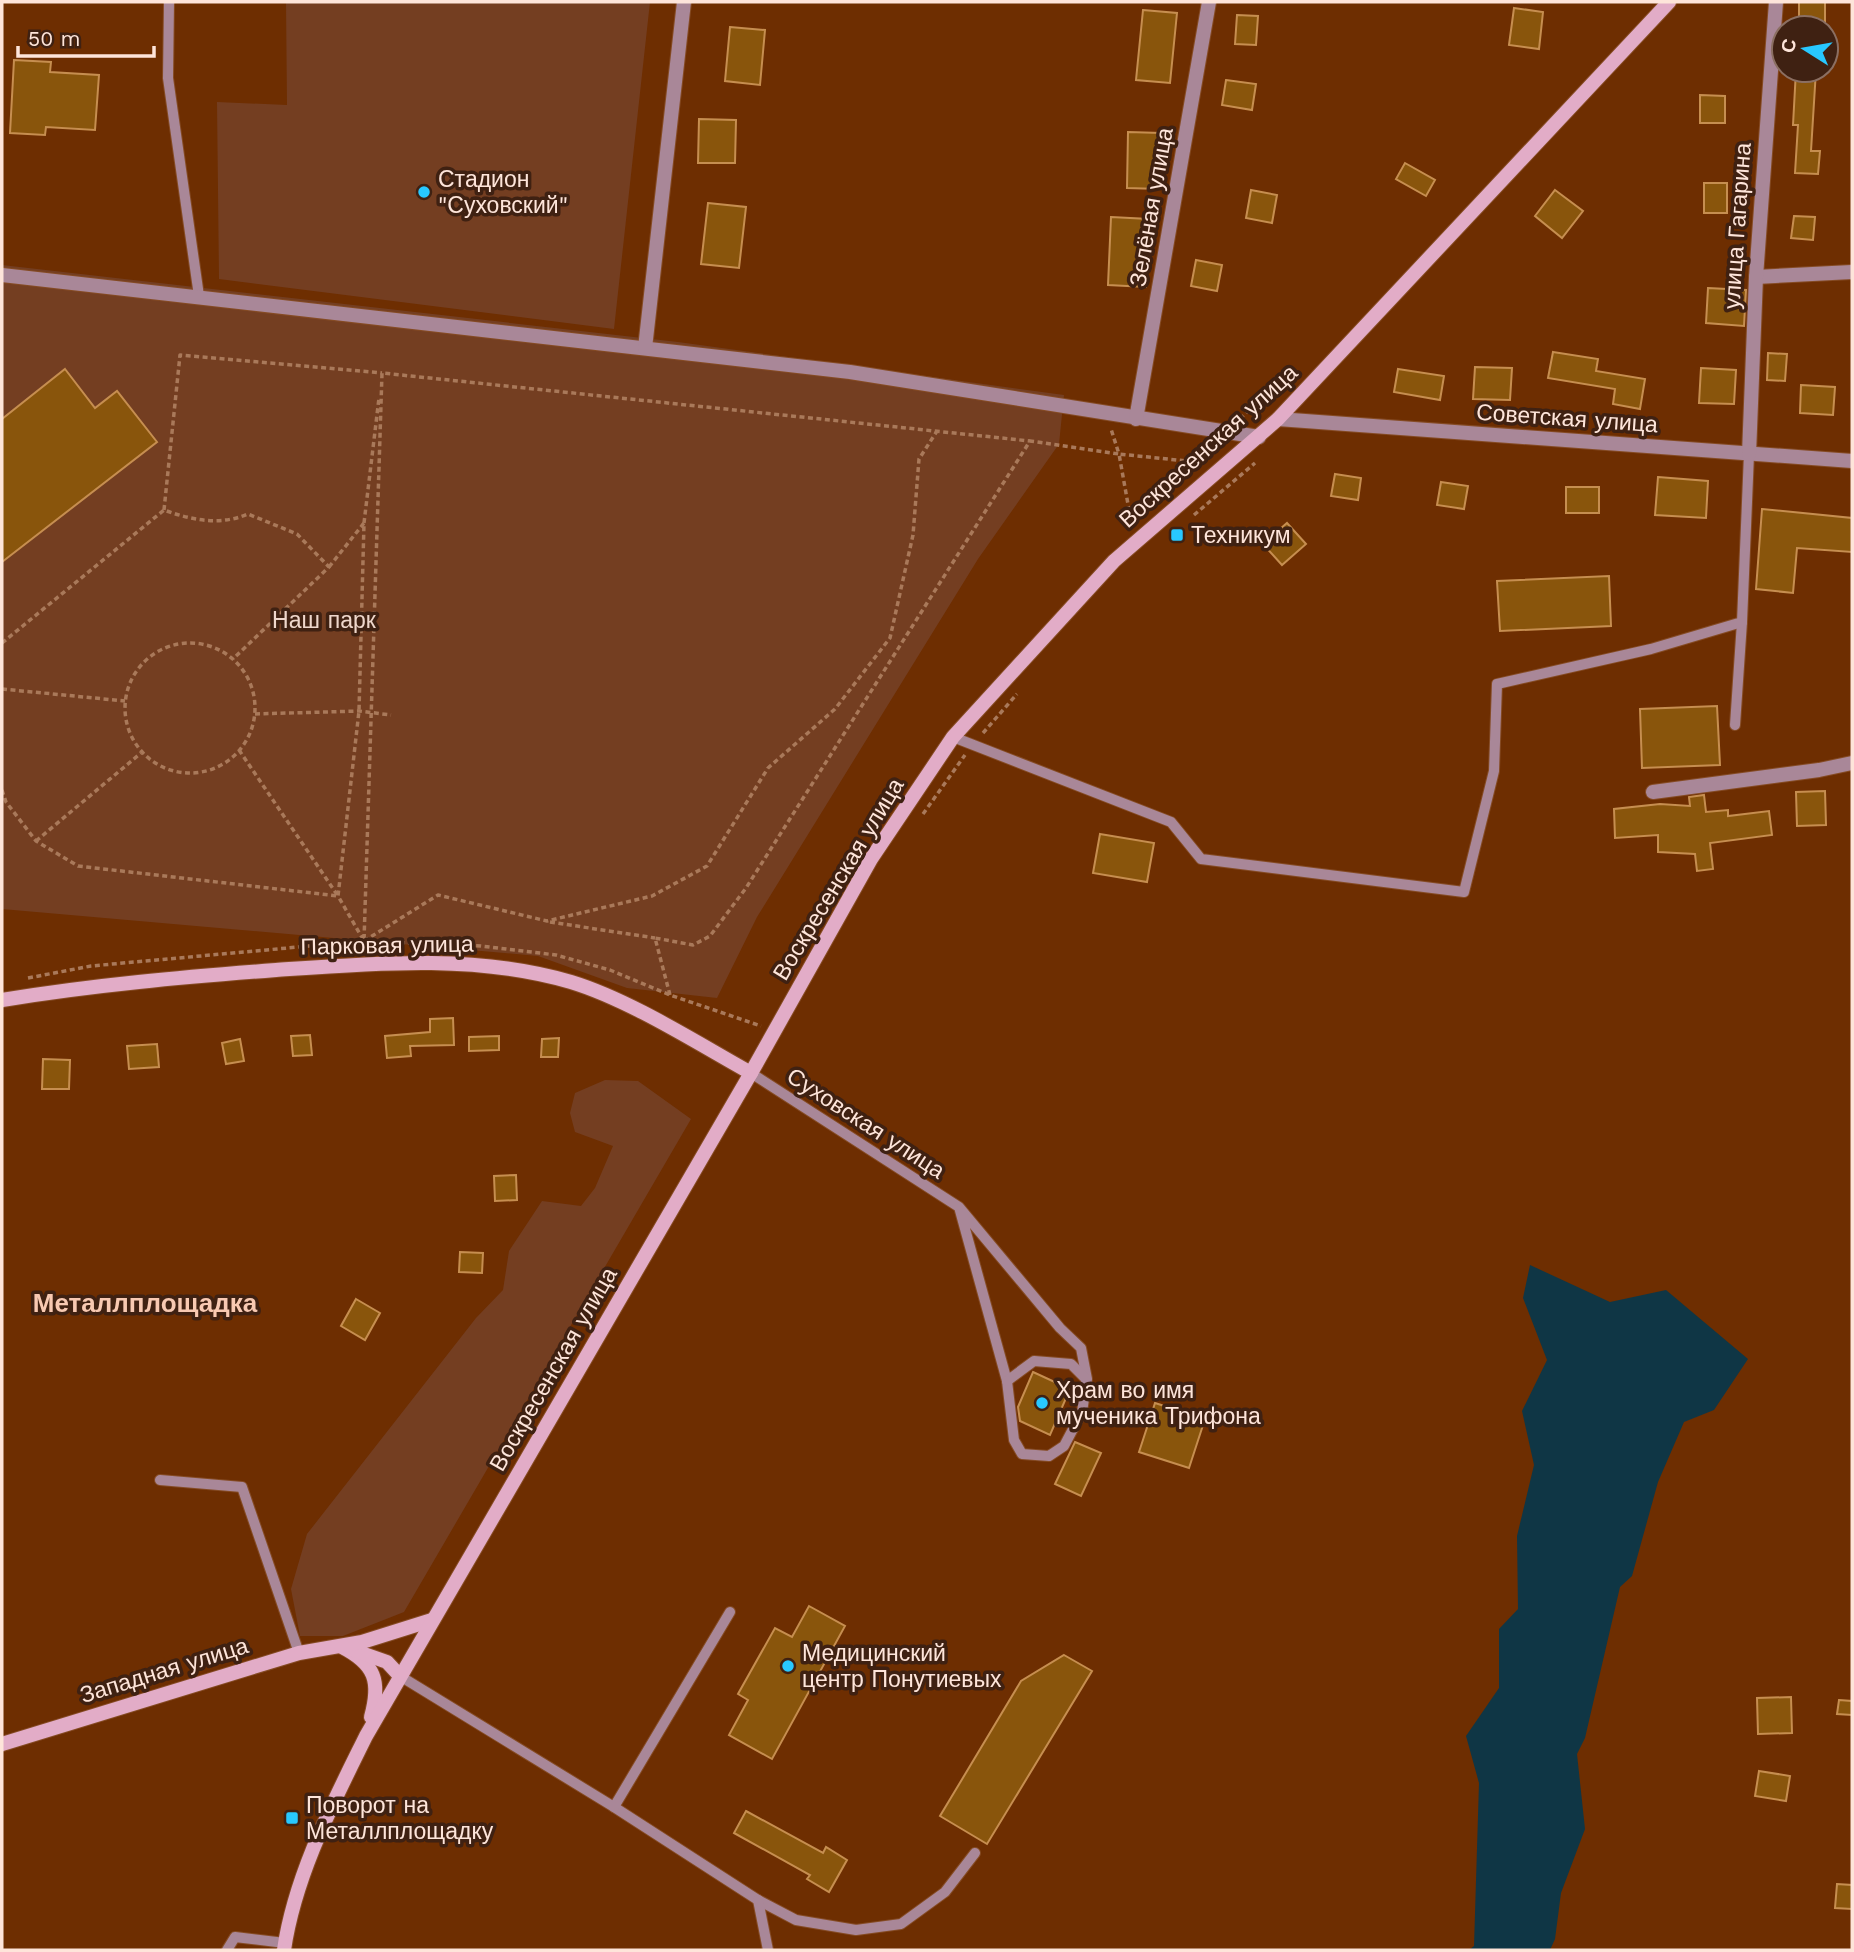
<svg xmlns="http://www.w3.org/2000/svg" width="1854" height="1952" font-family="'Work Sans',sans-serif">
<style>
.green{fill:#743e21}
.water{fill:#0f3645}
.building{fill:#89550c;stroke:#c68e50;stroke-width:2}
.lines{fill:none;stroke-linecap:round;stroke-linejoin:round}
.lane-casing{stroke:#854b24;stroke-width:12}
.street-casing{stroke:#854b24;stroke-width:16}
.secondary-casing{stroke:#854b24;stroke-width:16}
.path{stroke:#a9795a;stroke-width:3.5;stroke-dasharray:5 3.5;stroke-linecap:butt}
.lane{stroke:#a98798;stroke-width:10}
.street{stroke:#a98798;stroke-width:14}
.secondary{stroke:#e2acc7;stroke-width:14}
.poi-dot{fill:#28c8ff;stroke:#3f2112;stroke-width:2.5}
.labels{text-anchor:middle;stroke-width:7;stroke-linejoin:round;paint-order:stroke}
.poi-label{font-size:23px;fill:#fee5da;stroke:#3f2112;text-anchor:start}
.street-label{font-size:23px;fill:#fee5da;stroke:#3f2112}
.park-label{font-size:23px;fill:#efd7cb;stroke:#3f2112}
.quarter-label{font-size:26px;font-weight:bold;fill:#f8c9b2;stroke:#3f2112}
</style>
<rect width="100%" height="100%" fill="#6e2e01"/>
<g class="green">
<polygon points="286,2 650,2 614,329 219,279 217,102 287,105"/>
<polygon points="2,265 678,342 1064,395 1059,444 978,559 757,917 717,998 627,988 538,956 2,909"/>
<polygon points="605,1080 638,1081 691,1119 404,1612 343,1636 300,1636 291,1589 307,1534 476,1318 503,1290 509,1251 542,1201 581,1206 595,1188 613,1146 575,1132 570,1113 575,1093"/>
</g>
<polygon class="water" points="1530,1265 1610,1302 1666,1290 1748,1359 1714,1410 1684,1422 1658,1482 1632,1576 1620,1587 1585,1738 1577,1754 1585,1829 1561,1893 1555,1939 1550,1950 1469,1950 1474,1946 1479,1783 1466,1736 1499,1688 1499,1629 1518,1609 1517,1536 1534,1465 1522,1411 1547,1360 1523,1298"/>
<g class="building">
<rect x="1799" y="2" width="26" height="26"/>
<polygon points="1514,8 1543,12 1539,49 1509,45"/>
<polygon points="1143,10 1177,13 1170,83 1136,80"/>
<polygon points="1237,15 1258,16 1256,45 1235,44"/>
<polygon points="730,27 765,30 760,85 725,81"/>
<polygon points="14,60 51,62 50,72 99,75 95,130 46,127 45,135 10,133"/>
<polygon points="1796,70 1816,70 1811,151 1820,151 1818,174 1795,173 1798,125 1793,125"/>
<polygon points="1226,80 1256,84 1252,110 1222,105"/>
<polygon points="1700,95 1725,96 1725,123 1700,123"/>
<polygon points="699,119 736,120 735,163 698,163"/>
<polygon points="1128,132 1161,133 1160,189 1127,188"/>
<polygon points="1405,163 1435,180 1426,196 1396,179"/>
<rect x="1704" y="183" width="23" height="30"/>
<polygon points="1251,190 1277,195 1272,223 1246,218"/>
<polygon points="1555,190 1583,211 1562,238 1535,216"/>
<polygon points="708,203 746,207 739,268 701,264"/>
<polygon points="1794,216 1815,217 1813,240 1791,238"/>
<polygon points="1111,217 1149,219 1146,287 1108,285"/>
<polygon points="1196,260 1222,265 1217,291 1191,286"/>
<polygon points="1708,288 1746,290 1744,326 1706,323"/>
<polygon points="1553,352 1598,359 1596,371 1645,379 1640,409 1613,404 1615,389 1548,378"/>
<polygon points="1768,353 1787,354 1785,381 1767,380"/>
<polygon points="1475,367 1512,368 1510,400 1473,399"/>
<polygon points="1701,368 1736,370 1734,404 1699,403"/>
<polygon points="65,369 95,408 117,391 157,442 2,562 2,419"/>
<polygon points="1398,369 1444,376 1440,400 1394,392"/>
<polygon points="1801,385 1835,387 1833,415 1800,413"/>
<polygon points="1335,474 1361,478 1358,500 1331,496"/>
<polygon points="1658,477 1708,481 1706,518 1655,515"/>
<polygon points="1441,482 1468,486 1464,509 1437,505"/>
<rect x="1566" y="487" width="33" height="26"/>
<polygon points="1762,509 1852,518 1852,552 1797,548 1793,593 1756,589"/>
<polygon points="1287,523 1306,544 1282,565 1263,544"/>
<polygon points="1609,576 1611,626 1500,631 1497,581"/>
<polygon points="1717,706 1720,765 1642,768 1640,709"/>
<polygon points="1825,791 1826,825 1797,826 1796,792"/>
<polygon points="1704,795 1706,812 1728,810 1728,816 1769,811 1772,835 1710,843 1713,869 1697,871 1695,854 1658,852 1658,835 1615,838 1614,809 1660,804 1690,806 1689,797"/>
<polygon points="1100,834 1154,843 1147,882 1093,873"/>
<polygon points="453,1018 454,1045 410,1046 411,1056 387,1058 385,1036 430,1032 430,1019"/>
<polygon points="310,1035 312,1055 293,1056 291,1036"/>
<polygon points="499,1036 499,1050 469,1051 469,1037"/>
<polygon points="559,1038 558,1057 541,1057 542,1039"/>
<polygon points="240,1039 244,1061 226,1064 222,1043"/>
<polygon points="157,1044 159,1067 129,1069 127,1046"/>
<polygon points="43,1059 70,1060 69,1089 42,1089"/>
<polygon points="516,1175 517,1200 495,1201 494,1176"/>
<polygon points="460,1252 483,1253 482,1273 459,1272"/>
<polygon points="356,1299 380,1313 365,1340 341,1326"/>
<polygon points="1033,1372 1070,1389 1050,1435 1020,1421 1018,1407"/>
<polygon points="1155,1403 1205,1419 1189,1468 1139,1452"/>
<polygon points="1075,1442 1101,1453 1081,1496 1055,1484"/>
<polygon points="809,1606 845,1626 772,1759 729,1735 748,1700 738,1694 775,1628 792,1637"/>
<polygon points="1064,1655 1092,1671 987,1844 940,1816 1021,1681"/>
<polygon points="1791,1697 1792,1733 1758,1734 1757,1698"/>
<polygon points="1839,1700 1852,1701 1852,1715 1837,1714"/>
<polygon points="1759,1771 1790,1776 1786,1801 1755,1796"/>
<polygon points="746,1811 823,1853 826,1847 847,1860 829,1892 807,1879 810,1875 734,1833"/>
<polygon points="1837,1884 1852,1885 1852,1909 1835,1908"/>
</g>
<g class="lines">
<defs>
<g id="lane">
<polyline points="169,2 168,78 199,296"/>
<polyline points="1735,725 1742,622"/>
<polyline points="953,737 1171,822 1201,859 1464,892 1494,771 1497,684 1651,649 1742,622 1749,454"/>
<polyline points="751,1073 959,1207 1060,1328 1081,1348 1087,1379 1082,1412 1064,1446 1049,1456 1022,1454 1014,1440 1007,1381 959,1207"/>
<polyline points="1007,1381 1034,1361 1071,1364 1086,1379"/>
<polyline points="160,1480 242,1487 299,1653"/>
<polyline points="400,1676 614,1807 758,1900 796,1920 856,1930 901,1924 945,1892 975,1853"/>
<polyline points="614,1807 730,1612"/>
<polyline points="758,1900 768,1950"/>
<polyline points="227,1950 235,1937 285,1943"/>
</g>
<g id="street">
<polyline points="2,275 850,372 1259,437"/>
<polyline points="1756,277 1852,272"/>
<polyline points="645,348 684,2"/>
<polyline points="1136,419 1209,2"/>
<polyline points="1278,419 1852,461"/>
<polyline points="1749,454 1756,277 1776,2"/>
<polyline points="1653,792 1819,770 1852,763"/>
</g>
<g id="secondary">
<path d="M2 1000C93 985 184 977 276 970 374 963 476 954 571 982 630 1000 697 1043 751 1073"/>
<path d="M342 1647C375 1664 381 1681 371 1717"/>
<polyline points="353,1650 387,1662 400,1676"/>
<polyline points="2,1744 299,1653 362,1642 432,1620"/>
<path d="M284 1950C295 1875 333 1803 366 1736L751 1073 871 859 953 737 1114 561 1278 419 1669 2"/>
</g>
</defs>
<use href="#lane" class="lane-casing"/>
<use href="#street" class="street-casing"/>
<use href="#secondary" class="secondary-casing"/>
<g class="path">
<polyline points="1240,419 1277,382 1285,389"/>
<polyline points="1200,466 1196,462 1119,454 1131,521 1212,446"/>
<polyline points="164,510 180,355 382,373"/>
<polyline points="1194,515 1255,463"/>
<polyline points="364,523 379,398"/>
<polyline points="329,567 364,523 359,711 338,896 364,941 382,373 1030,441"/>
<path d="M2 643 164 510C191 520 220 526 248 514L297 534 329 567 233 659"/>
<circle cx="190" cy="708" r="65"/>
<polyline points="2,689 125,701"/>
<polyline points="255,714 359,711 391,715"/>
<polyline points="983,733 1017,694"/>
<polyline points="239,750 338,896"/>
<polyline points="2,790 6,802 36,841 78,866 338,896"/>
<polyline points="923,814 965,755"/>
<polyline points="36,841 141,753"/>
<polyline points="550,922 655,938"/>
<polyline points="364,941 438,895 547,921 652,896 707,866 768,768 835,709 890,638 913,535 919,459 937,431"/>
<polyline points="28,978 91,966 364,941 481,946 556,955 610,970 670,995 761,1026"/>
<polyline points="670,995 655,938 693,945 710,936 746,888 1030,441 1119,454 1111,429"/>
</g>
<use href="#lane" class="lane"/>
<use href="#street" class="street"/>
<use href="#secondary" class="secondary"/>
</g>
<g class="poi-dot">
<circle cx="424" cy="192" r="7"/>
<rect x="1170" y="528" width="14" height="14" rx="3.5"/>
<circle cx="1042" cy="1403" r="7"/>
<circle cx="788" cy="1666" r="7"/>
<rect x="285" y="1811" width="14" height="14" rx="3.5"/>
</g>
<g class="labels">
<g class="poi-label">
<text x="438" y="187">Стадион<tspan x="438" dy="26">"Суховский"</tspan></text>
<text x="1191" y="543">Техникум</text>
<text x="1056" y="1398">Храм во имя<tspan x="1056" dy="26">мученика Трифона</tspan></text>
<text x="802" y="1661">Медицинский<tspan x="802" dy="26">центр Понутиевых</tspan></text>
<text x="306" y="1813">Поворот на<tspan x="306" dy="26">Металлплощадку</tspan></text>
</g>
<g class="street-label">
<text transform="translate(1151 207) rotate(-80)" y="8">Зелёная улица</text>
<text transform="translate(1737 226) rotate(-86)" y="8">улица Гагарина</text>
<text transform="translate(1567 418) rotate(4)" y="8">Советская улица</text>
<text transform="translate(1208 446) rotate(-42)" y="8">Воскресенская улица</text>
<text transform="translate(838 879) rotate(-59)" y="8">Воскресенская улица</text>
<text transform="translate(387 945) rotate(-1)" y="8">Парковая улица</text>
<text transform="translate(866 1123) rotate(33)" y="8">Суховская улица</text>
<text transform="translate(553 1369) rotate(-60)" y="8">Воскресенская улица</text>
<text transform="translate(164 1670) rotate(-17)" y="8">Западная улица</text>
</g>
<g class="park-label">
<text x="324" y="628">Наш парк</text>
</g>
<g class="quarter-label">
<text x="145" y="1312">Металлплощадка</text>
</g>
</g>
<rect width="1854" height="1952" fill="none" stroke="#fee5da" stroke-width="7"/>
<g transform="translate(1805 49) rotate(281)"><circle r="33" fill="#3f2112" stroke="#8b6f62" stroke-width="2"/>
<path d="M0-5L12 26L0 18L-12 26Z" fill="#28c8ff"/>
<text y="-10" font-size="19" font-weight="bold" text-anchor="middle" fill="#fee5da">С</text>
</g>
<path d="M18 46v10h136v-10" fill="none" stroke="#fee5da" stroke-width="3.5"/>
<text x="28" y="46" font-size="21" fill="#fee5da" stroke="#3f2112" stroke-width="5" paint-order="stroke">50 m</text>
</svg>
